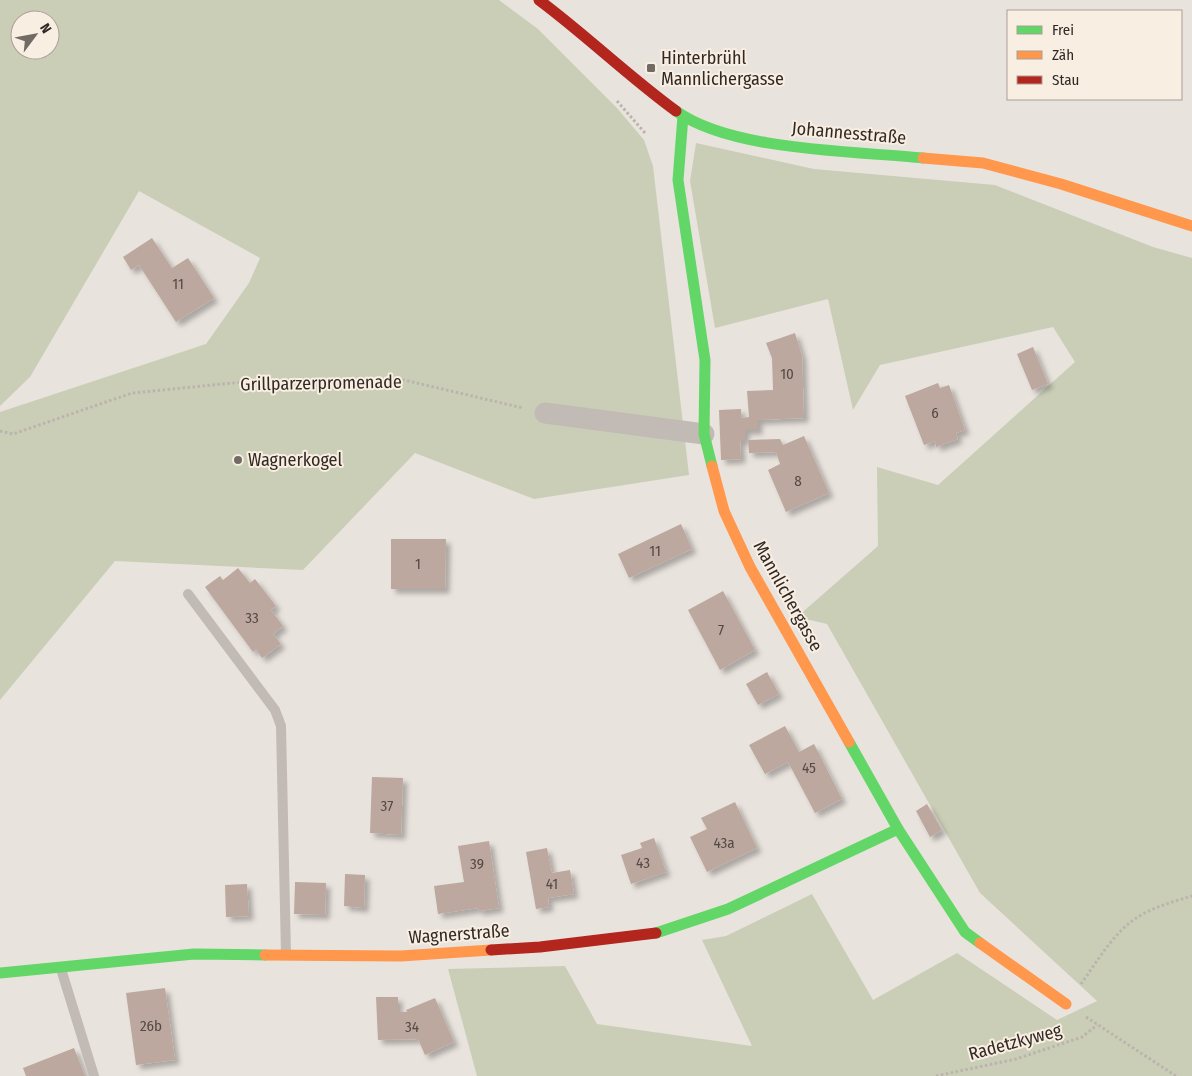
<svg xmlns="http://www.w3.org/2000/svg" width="1192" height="1076" font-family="'Fira Sans Condensed',sans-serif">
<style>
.green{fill:#caceb7;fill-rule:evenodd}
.building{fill:#bca89f;filter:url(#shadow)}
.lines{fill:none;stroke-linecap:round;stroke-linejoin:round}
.path{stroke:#bbb4ae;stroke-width:3;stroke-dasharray:2.5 2.5;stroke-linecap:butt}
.lane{stroke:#c2bbb5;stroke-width:10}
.street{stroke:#c2bbb5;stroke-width:21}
.fast{stroke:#63d668;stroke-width:11}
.slow{stroke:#ff974d;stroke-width:11}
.jam{stroke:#b3261e;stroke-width:11}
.poi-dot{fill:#726a65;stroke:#f8eee2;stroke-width:2}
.labels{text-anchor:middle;stroke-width:4;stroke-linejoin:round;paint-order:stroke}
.number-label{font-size:15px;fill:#544944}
.poi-label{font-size:18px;fill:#322925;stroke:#f8eee2;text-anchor:start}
.street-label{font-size:18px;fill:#322925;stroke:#f8eee2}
</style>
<defs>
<filter id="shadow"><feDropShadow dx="4.5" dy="4.5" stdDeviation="2.5" flood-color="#0004"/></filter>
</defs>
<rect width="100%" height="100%" fill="#e9e3dd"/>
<g class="green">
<path d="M0 0H499L538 29 617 108 644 140 653 166 689 475 534 499 415 453 303 570 115 561 0 700V412L206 344 249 283 260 258 139 191 30 377 0 406ZM20 20H50V50H20Z"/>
<polygon points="696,143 814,169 995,185 1153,247 1192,258 1192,1076 477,1076 448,969 565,966 597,1024 752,1046 702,940 726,936 812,894 873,1000 957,953 1057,1020 1097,1001 980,893 827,624 797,617 878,546 877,467 938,485 1075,362 1053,327 880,365 853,410 828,299 715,328 690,181"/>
</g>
<g class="building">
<polygon points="152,238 172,268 188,258 214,298 176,322 139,265 131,270 123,257"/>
<polygon points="795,333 802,356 804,418 758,420 758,430 745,430 745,441 740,441 741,459 721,460 719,410 741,409 741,418 749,417 747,391 773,390 772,358 766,343"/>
<polygon points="1033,347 1048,384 1032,390 1017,354"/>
<polygon points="938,383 940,388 949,385 965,430 956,433 958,439 936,447 935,441 924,445 905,396"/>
<polygon points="804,436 829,493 786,512 768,470 780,464 776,452 749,453 748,440 780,439 783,445"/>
<polygon points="681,524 692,549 629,578 618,554"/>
<polygon points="391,539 446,539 445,589 391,589"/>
<polygon points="238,568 250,583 255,579 276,606 271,610 283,626 273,634 281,644 262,658 256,649 253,652 205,587 220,576 223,580"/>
<polygon points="723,591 755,650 720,670 688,610"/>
<polygon points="767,672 779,694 758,705 746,684"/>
<polygon points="785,726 799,752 814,744 842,799 815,813 788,762 765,774 749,745"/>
<polygon points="372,777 403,778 401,835 370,833"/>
<polygon points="735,802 757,848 707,872 690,837 707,829 701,818"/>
<polygon points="927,804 942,830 930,837 916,811"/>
<polygon points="654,838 666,872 631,884 621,855 642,848 640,843"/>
<polygon points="489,841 499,908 479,911 478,908 438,914 434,886 464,882 458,846"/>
<polygon points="547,848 552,873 570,870 574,894 548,898 549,907 536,909 526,852"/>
<polygon points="345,874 365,875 364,908 344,906"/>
<polygon points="295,882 326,883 325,915 294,914"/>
<polygon points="247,884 249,916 226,917 225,885"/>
<polygon points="165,988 175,1060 136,1065 126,993"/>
<polygon points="376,997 398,997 398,1012 407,1012 406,1010 435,998 454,1042 425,1055 418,1039 378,1040"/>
<polygon points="74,1048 85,1076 26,1076 23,1068"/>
</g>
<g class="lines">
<g class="path">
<polyline points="617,101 645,133"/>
<polyline points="0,431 13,434 132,393 264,380 404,380 523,408"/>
<path d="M1081 984C1096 963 1111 937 1132 921 1149 908 1172 902 1192 896"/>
<polyline points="1086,1017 1176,1076"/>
<polyline points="936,1076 1016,1059 1082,1037 1097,1025"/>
</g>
<g class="lane">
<polyline points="188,594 275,710 281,726 286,955"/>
<polyline points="61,969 94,1076"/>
</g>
<polyline class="street" points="545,413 704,434"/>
<g class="fast">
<path d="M676 111C731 151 854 151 923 158"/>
<polyline points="683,116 678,180 705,360 704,434 712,466"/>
<polyline points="849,742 898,829 965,932 980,943"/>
<polyline points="656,933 728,909 898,829"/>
<polyline points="0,973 194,954 265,955"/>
</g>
<g class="slow">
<polyline points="923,158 983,163 1061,184 1192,226"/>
<polyline points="712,466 724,511 750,567 849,742"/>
<polyline points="980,943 1066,1004"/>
<polyline points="265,955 401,956 491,950"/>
</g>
<g class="jam">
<path d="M539 0C586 35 628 76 676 111"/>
<polyline points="491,950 540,947 656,933"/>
</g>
</g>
<g class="poi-dot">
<rect x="646" y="63" width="10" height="10" rx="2.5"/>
<circle cx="238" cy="460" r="5"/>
</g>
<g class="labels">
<g class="number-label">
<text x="178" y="289">11</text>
<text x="787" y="379">10</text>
<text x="935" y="418">6</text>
<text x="798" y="486">8</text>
<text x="655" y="556">11</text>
<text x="418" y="569">1</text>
<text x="252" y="623">33</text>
<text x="721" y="635">7</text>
<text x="809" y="773">45</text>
<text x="387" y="811">37</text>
<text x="724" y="848">43a</text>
<text x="643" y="868">43</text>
<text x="477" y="869">39</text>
<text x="552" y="889">41</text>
<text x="151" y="1031">26b</text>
<text x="412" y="1032">34</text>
</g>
<g class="poi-label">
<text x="661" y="64">Hinterbrühl<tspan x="661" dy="21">Mannlichergasse</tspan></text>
<text x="248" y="466">Wagnerkogel</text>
</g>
<g class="street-label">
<text transform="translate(849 133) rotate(5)" y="6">Johannesstraße</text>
<text transform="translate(321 383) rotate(-1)" y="6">Grillparzerpromenade</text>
<text transform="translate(788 596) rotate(61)" y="6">Mannlichergasse</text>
<text transform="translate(459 934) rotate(-4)" y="6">Wagnerstraße</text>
<text transform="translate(1015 1042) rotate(-15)" y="6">Radetzkyweg</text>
</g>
</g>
<rect x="1007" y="10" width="175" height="90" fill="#f8eee2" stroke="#a99f96"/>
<rect x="1017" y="26" width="25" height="8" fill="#63d668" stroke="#a99f96"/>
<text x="1052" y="35" font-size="15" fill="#322925">Frei</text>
<rect x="1017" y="51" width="25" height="8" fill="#ff974d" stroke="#a99f96"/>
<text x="1052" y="60" font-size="15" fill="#322925">Zäh</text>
<rect x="1017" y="76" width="25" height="8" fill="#b3261e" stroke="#a99f96"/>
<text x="1052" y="85" font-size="15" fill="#322925">Stau</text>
<g transform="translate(35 35) rotate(58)"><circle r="24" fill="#f8eee2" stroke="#a99f96"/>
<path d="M0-4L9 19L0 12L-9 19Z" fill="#726a65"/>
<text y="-8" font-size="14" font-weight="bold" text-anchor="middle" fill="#322925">N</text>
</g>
</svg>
